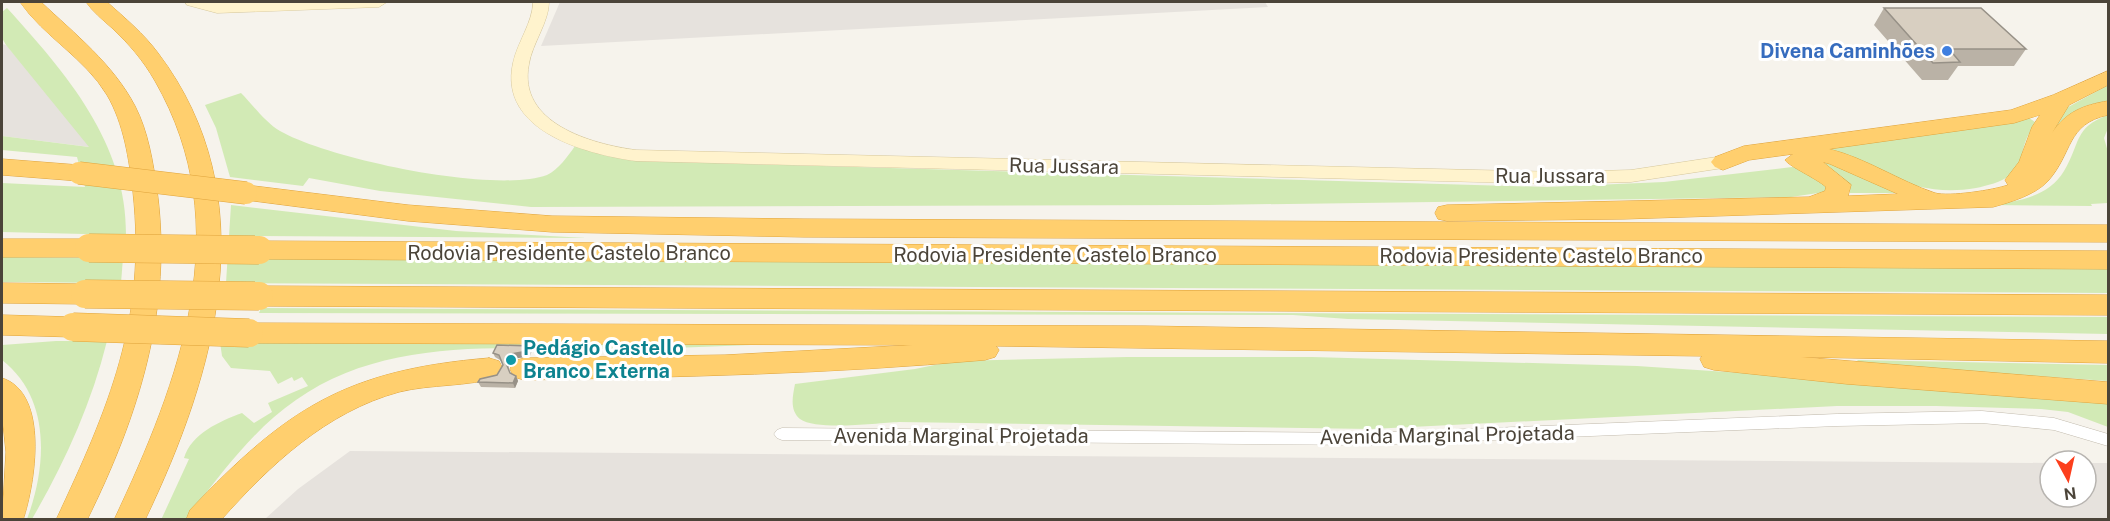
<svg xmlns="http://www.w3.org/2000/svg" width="2110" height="521" font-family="'Public Sans',sans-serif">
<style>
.industrial{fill:#e6e2dd}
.green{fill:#d2eab5}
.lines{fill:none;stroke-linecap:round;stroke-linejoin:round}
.minor-casing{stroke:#c2bbae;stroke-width:1}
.secondary-casing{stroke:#d6c79b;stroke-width:1}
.motorway-casing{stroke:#e0a43c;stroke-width:1}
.minor{fill:#fff;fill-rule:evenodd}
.secondary{fill:#fff3cd;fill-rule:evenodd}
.motorway{fill:#ffcf6e;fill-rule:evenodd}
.motorway-bridge-far1-casing{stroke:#e0a43c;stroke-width:23;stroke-linecap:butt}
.motorway-bridge-casing{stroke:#e0a43c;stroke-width:29;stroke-linecap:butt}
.motorway-bridge-far1{stroke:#ffcf6e;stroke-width:22}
.motorway-bridge{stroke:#ffcf6e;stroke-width:28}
.wall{fill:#bab2a6}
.shaded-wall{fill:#979187}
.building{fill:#d8cfc1;stroke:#979187;stroke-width:1.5}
.shop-dot{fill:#3f7fe0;stroke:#fff;stroke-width:2}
.culture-dot{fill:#0f9aa8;stroke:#fff;stroke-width:2}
.labels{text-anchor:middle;stroke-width:6;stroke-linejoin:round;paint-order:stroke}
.shop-label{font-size:20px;font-weight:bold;fill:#366cbe;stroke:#fff;text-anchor:end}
.street-label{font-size:20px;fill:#4b4439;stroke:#fff}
.culture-label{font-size:20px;font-weight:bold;fill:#0d838f;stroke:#fff;text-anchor:start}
</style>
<rect width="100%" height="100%" fill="#f6f3ec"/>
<g class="industrial">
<polygon points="560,2 1265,2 1268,7 541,46"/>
<polygon points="2,44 6,45 31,74 90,147 2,136"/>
<polygon points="350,451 2050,463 2050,497 2086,497 2086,463 2108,463 2108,519 265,519 298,489"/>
</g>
<g class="green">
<path d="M7 8C66 73 127 143 126 235L2 232V183L85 187 77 157 2 150V136L89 147 6 45 2 38V12Z"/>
<path d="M2108 85V101C2065 107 2062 121 2047 158L2052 123 2061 111Z"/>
<path d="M241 93C253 105 265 122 280 131 329 159 494 194 547 175 558 170 568 156 575 146L607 156 647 161 1547 187 1664 182 1792 167 1801 168 1828 182 1825 192 1791 197 1207 205 531 207 380 191 309 178 303 186 230 177 216 128 205 105Z"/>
<path d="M2108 115V128L2104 138 2108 152V203L2091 204 2092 206 1989 205C2016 202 2049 197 2064 171 2081 143 2073 128 2108 115Z"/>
<path d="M2029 118 2035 122C2032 129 2027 136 2025 143 2020 158 2023 163 2010 175 2002 182 1986 186 1976 188 1918 198 1878 172 1827 149Z"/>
<path d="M1815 156 1900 193H1850C1848 171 1824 172 1815 156Z"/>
<polygon points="231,205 456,231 587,238 256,236 249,258 2108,268 2108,293 226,283"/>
<polygon points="2,257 123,258 121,283 2,282"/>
<polygon points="261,308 2108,317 2108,334 1348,319 1293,315 259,313"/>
<path d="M56 341H107C91 405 65 462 32 519H27C47 466 51 398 2 360V345Z"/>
<path d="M220 342 781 344C723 346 666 349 608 349 504 349 386 336 296 400 251 431 219 477 186 519L161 520 189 459 184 458C191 434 220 421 242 413L254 423 272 412 268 403 308 386 302 377 294 381 292 377 278 384 270 371 231 368 222 356Z"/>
<path d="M1127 357H1312L1637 366 2108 397V427L2068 412 2041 409 1936 406H1837L1371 429 899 422C877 423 817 431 800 419 789 410 793 395 795 384L915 369 954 361Z"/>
<polygon points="1857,360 2108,365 2108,381 1861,364"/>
</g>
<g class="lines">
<defs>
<polygon id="minor" points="1982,411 2054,418 2108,434 2108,446 2054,430 1982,423 1837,426 1369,445 782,440 777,438 774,434 777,430 782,428 1369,433 1837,414"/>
<g id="secondary">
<polygon points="185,2 387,2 379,7 217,13 187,5"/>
<path d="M533 2H549C549 22 532 44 529 64 517 123 591 144 636 150L1561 172 1631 170 1723 156 1732 162 1723 168 1631 182 1561 184 636 161C586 154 498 131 513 63 517 43 533 22 533 2Z"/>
</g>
<g id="motorway">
<path d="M20 2H41C75 34 113 64 135 106 148 131 153 162 157 190 173 308 139 415 87 520H56C109 407 147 320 133 192 129 159 124 124 107 95 85 58 44 37 20 2Z"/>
<path d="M86 2H107C125 18 144 34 158 53 267 197 216 372 145 520H114C180 380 239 227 155 81 143 60 129 44 112 28 103 20 93 12 86 2Z"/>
<path d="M2108 71V85L2069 105 2052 133C2066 112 2083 105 2108 101V115C2066 124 2073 153 2048 181 2035 195 2011 202 1993 207L1624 219 1447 221 1438 219 1435 213 1438 207 1447 205 1809 197 1825 191 1826 187C1816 178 1790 167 1785 160L1793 154 1749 160 1723 170 1715 167 1711 162 1715 157 1744 146 2011 110 2053 95ZM2040 115 2032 127 2019 162 2005 180 2008 185C1994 190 1949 197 1935 193 1899 181 1866 158 1829 149L2014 123ZM1823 162 1830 164 1898 194 1848 196 1851 185Z"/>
<polygon points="2,159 79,165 87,168 91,173 87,178 79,181 2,175"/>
<polygon points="246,185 408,205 552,216 804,219 2108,225 2108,242 804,237 552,232 408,221 238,199 234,193 238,187"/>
<polygon points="2,239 89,239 98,242 102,248 98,254 89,257 2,257"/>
<polygon points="259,241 2108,251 2108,269 259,259 250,256 246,250 250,244"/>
<polygon points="2,283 85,284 94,287 98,294 94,301 85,304 2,303"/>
<polygon points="259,286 2108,295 2108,315 259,306 250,303 246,296 250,289"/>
<polygon points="2,315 73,317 83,320 86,327 83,334 73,337 2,335"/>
<path d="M249 323 1145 326 2108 341V363L1801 357 2108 382V404L1847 384 1714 370 1704 367 1700 359 1702 356 996 346 999 350 995 357 985 360C831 374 678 377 524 380L514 377 510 369 514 361 524 358 725 355 913 345 249 343 239 340 235 333 239 326Z"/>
<path d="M489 358 499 361 503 369 499 377C467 387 431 384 399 392 326 412 270 465 221 520H186L190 510C287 408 346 370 489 358Z"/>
<path d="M2 378C50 393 35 484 23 520H2L6 452 2 415Z"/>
</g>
</defs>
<use href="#minor" class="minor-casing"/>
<use href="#secondary" class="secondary-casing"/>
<use href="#motorway" class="motorway-casing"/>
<use href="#minor" class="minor"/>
<use href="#secondary" class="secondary"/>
<use href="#motorway" class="motorway"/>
<defs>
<polyline id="motorway-bridge-far1" points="79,173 246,193"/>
<g id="motorway-bridge">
<polyline points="89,248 259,250"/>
<polyline points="85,294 259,296"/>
<polyline points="73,327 249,333"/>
</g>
</defs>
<use href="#motorway-bridge-far1" class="motorway-bridge-far1-casing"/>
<use href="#motorway-bridge" class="motorway-bridge-casing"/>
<use href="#motorway-bridge-far1" class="motorway-bridge-far1"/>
<use href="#motorway-bridge" class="motorway-bridge"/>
</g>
<g class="wall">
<polygon points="1884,8 2026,49 2014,66 1958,66 1948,80 1922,80 1874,25"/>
<polygon points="532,350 530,356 513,359 508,368 510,374 516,376 518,381 515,388 481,387 478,382 497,375 503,365 500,360 495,357 493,353"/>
</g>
<g class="shaded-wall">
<polygon points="530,346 532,350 530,356 513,359 508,368 512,378 506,363 511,354"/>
<polygon points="516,376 518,381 515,388 513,383"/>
</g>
<g class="building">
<polygon points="1884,8 1981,8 2026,49 1949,49 1960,62 1933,63"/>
<polygon points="497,345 530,346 528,351 511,354 506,363 510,373 516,376 513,383 478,382 480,379 497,375 503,365 499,355 493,353"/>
</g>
<circle class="shop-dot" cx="1947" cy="51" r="6"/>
<circle class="culture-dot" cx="511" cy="360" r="6"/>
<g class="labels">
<g class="shop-label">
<text x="1935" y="58">Divena Caminhões</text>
</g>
<g class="street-label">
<text transform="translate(1064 166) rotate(1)" y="7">Rua Jussara</text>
<text x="1550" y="183">Rua Jussara</text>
<text x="569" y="260">Rodovia Presidente Castelo Branco</text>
<text x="1055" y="262">Rodovia Presidente Castelo Branco</text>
<text x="1541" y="263">Rodovia Presidente Castelo Branco</text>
<text transform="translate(1447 435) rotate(-1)" y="7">Avenida Marginal Projetada</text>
<text x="961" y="443">Avenida Marginal Projetada</text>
</g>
<g class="culture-label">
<text x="523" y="355">Pedágio Castello<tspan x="523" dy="23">Branco Externa</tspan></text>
</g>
</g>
<rect width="2110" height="521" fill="none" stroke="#4b4439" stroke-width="6"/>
<g transform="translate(2068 479) rotate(172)"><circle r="28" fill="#ffffff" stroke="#b7b4b0" stroke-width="1.5"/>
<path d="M0-4.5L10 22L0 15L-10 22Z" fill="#fc3f1d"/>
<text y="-9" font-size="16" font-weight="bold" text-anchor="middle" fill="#4b4439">N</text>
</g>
</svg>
